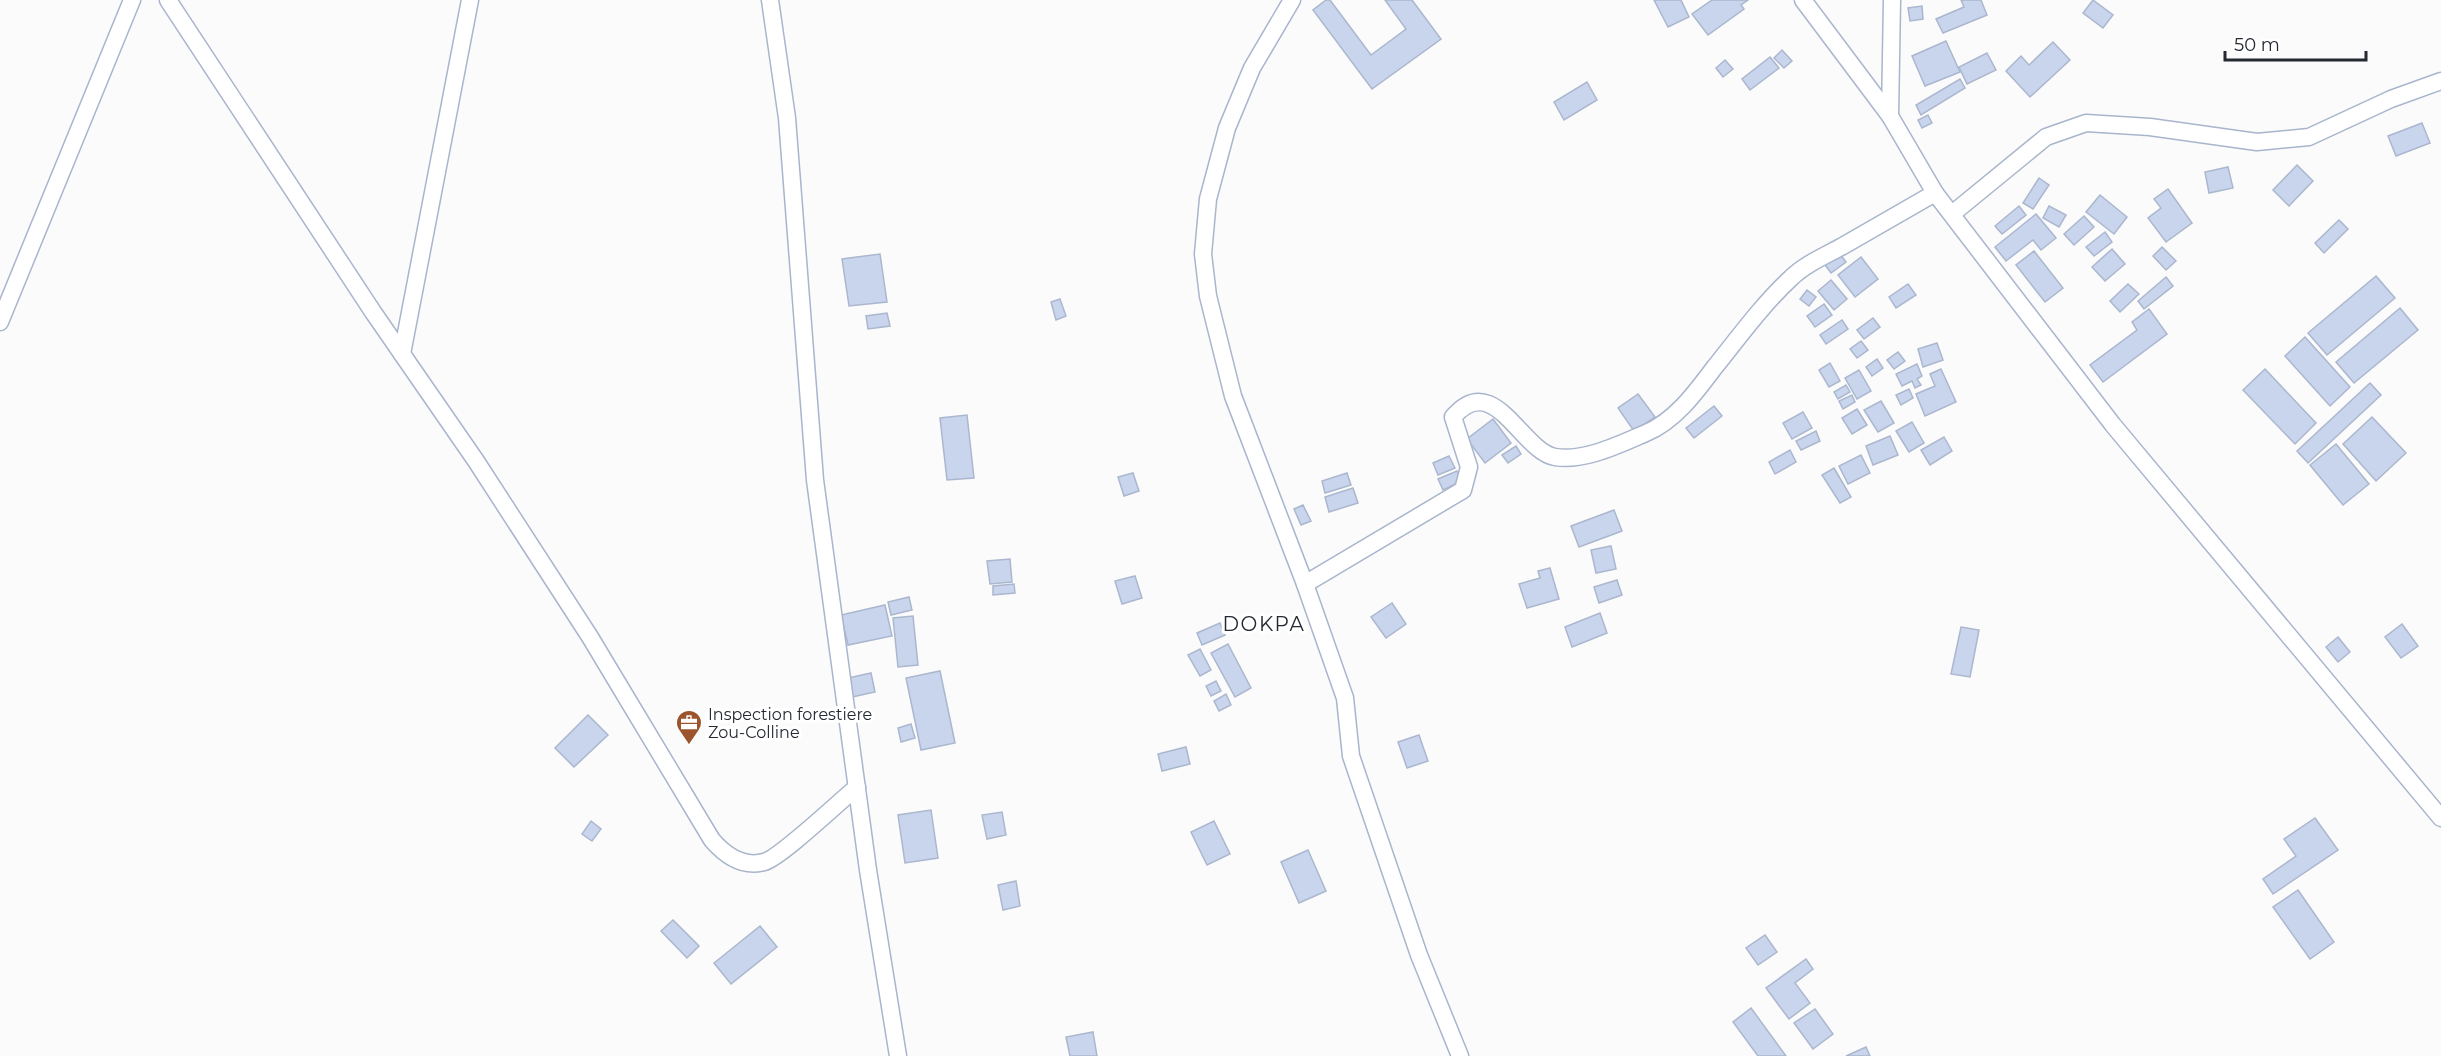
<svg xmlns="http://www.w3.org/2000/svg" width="2441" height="1056" font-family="Montserrat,sans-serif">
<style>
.building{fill:#c8d5ed;stroke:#abb7ce;stroke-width:1.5}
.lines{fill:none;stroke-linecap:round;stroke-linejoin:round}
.minor-casing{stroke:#a9b5cc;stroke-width:19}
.minor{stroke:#fff;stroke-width:16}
.labels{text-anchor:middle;stroke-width:6;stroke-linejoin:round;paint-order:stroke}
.poi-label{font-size:16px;fill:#242932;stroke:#fff;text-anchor:start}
.quarter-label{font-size:20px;letter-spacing:1.5px;fill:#242932;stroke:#fff}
</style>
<rect width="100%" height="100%" fill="#fbfbfb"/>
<g class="building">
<polygon points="1326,0 1330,0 1371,55 1406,29 1385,0 1412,0 1441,39 1372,89 1313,10"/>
<polygon points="1654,0 1681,0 1689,17 1668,27"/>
<polygon points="1712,0 1748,0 1741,5 1744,9 1708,35 1692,14"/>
<polygon points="1961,0 1981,0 1987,15 1943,33 1936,19 1964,7"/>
<polygon points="2093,0 2113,15 2103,28 2083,13"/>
<polygon points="1922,6 1923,19 1910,21 1908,8"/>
<polygon points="1946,41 1960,72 1925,86 1912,56"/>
<polygon points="2053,42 2070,60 2030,97 2006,71 2021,56 2029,65"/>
<polygon points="1782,50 1792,61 1784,68 1774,58"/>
<polygon points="1987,53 1996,70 1967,84 1959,67"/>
<polygon points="1770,57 1779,68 1750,90 1742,79"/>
<polygon points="1725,60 1733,69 1723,77 1716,68"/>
<polygon points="1960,79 1965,88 1921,115 1916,105"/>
<polygon points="1587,82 1597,100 1564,120 1554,102"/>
<polygon points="1928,115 1932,123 1922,128 1918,120"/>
<polygon points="2422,123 2430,143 2396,156 2388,136"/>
<polygon points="2297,165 2313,181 2289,206 2273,190"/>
<polygon points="2228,167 2233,188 2209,193 2205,172"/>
<polygon points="2039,178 2049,185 2033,209 2023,203"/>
<polygon points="2168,189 2192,223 2166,242 2148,218 2161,208 2154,199"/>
<polygon points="2100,195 2127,217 2114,234 2086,212"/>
<polygon points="2019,206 2026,215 2002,234 1995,226"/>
<polygon points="2049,206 2066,215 2059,227 2043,218"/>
<polygon points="2036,214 2056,238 2041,250 2033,240 2006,261 1995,247"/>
<polygon points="2084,216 2094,227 2074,245 2064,234"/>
<polygon points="2339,220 2348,229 2324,253 2315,243"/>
<polygon points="2105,232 2112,242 2094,256 2086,247"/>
<polygon points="2162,247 2176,261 2166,270 2153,256"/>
<polygon points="2112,249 2125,264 2105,281 2092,267"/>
<polygon points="2034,251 2063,288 2045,302 2016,265"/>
<polygon points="880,254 887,302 849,306 842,259"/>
<polygon points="1840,254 1846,262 1831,273 1825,265"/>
<polygon points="1861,257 1878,279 1855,297 1838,275"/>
<polygon points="2376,276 2395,298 2327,355 2308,333"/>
<polygon points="2166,277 2173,286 2144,309 2138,301"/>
<polygon points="1831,280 1847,299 1834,310 1818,291"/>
<polygon points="1908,284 1916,295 1896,308 1889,297"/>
<polygon points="2128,284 2139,294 2120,312 2110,301"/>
<polygon points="1807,290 1816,297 1809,306 1800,299"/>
<polygon points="1060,299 1066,316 1056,320 1051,302"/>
<polygon points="1824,304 1832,315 1815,327 1807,316"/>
<polygon points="2400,308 2418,330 2354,383 2336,362"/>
<polygon points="2149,309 2167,334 2103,382 2090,365 2137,330 2132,322"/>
<polygon points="887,313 890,326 868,329 866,316"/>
<polygon points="1873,318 1880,327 1864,339 1857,330"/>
<polygon points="1842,320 1848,329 1826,344 1820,335"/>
<polygon points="2305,337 2350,387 2330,406 2285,356"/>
<polygon points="1861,341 1868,350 1857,358 1850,349"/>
<polygon points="1937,343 1943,360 1923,367 1918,349"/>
<polygon points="1898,352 1905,361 1894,369 1887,360"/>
<polygon points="1877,359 1883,368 1872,376 1866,367"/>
<polygon points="1830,363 1840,381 1829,387 1819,370"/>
<polygon points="1917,364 1922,376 1917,379 1921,385 1915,388 1912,381 1902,386 1896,374"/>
<polygon points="1941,369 1956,402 1925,416 1916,394 1935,386 1930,374"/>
<polygon points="2265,369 2316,423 2295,444 2243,390"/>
<polygon points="1859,370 1871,391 1857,399 1845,378"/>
<polygon points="2370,383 2381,395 2308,463 2297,451"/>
<polygon points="1846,385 1850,392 1838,399 1834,392"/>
<polygon points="1909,389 1913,398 1901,405 1896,395"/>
<polygon points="1638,394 1655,417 1634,431 1618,408"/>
<polygon points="1852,395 1855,402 1843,409 1839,401"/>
<polygon points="1881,401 1894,423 1878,432 1864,410"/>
<polygon points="1714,406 1722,416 1694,438 1686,428"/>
<polygon points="1857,409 1867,425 1852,434 1842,418"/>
<polygon points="1803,412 1812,428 1792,439 1783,423"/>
<polygon points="967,415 974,478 947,480 940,418"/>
<polygon points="2372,417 2406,453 2376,481 2343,444"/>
<polygon points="1493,419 1511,443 1485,463 1467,439"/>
<polygon points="1912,422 1924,443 1909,452 1896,431"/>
<polygon points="1816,431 1820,441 1801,450 1796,441"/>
<polygon points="1890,436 1898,455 1873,465 1866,446"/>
<polygon points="1944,437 1952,451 1930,465 1921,450"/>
<polygon points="2336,444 2369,484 2343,505 2310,465"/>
<polygon points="1516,446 1521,454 1508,463 1502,455"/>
<polygon points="1790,450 1796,462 1775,474 1769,462"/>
<polygon points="1861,455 1870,473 1848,484 1839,466"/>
<polygon points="1449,456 1455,468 1438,475 1433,463"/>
<polygon points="1834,468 1851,497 1840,503 1822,475"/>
<polygon points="1457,471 1462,481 1443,490 1438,479"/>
<polygon points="1133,473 1139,491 1124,496 1118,477"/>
<polygon points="1347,473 1351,485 1325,493 1322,481"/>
<polygon points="1353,488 1358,503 1329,512 1325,497"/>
<polygon points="1303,505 1311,521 1301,525 1294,509"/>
<polygon points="1614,510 1622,531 1579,547 1571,526"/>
<polygon points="1611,546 1616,569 1596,573 1591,550"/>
<polygon points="1010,559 1012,582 990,584 987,561"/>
<polygon points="1550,568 1559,599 1527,608 1519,584 1540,578 1538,571"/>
<polygon points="1135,576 1142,598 1122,604 1115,581"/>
<polygon points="1617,580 1622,595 1599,603 1594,587"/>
<polygon points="1014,584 1015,593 993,595 993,586"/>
<polygon points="909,597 912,610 891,615 888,602"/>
<polygon points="1392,603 1406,624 1386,638 1371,617"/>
<polygon points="885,605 892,636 848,645 841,615"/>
<polygon points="1600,613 1607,633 1572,647 1565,627"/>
<polygon points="913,616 918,665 898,667 893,618"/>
<polygon points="1220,623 1225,635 1202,645 1197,633"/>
<polygon points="2402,624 2418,646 2401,658 2385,637"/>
<polygon points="1961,627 1979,630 1970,677 1951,674"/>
<polygon points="2338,637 2350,652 2338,662 2326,647"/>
<polygon points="1228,644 1251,688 1235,697 1211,653"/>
<polygon points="1200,649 1211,670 1200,676 1188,655"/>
<polygon points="940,671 955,743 921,750 906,678"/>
<polygon points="871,673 875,692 852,697 848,678"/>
<polygon points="1216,681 1221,691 1211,696 1206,686"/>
<polygon points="1226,694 1231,705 1219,711 1214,701"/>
<polygon points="588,715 608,735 574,767 555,748"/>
<polygon points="911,724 915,738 901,742 898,728"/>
<polygon points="1419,735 1428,761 1407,768 1398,742"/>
<polygon points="1186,747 1190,764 1162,771 1158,754"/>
<polygon points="931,810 938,858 905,863 898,815"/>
<polygon points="1002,812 1006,835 987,839 982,815"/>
<polygon points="2315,818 2338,850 2273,894 2263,879 2296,856 2284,839"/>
<polygon points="591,821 601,829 592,841 582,834"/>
<polygon points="1214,821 1230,854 1207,865 1191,832"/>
<polygon points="1308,850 1326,891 1299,903 1281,862"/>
<polygon points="1016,881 1020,906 1003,910 998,885"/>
<polygon points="2298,890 2334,942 2310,959 2273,907"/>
<polygon points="673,920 699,946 687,958 661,931"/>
<polygon points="760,926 777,947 731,984 714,963"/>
<polygon points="1765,935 1777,952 1758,965 1746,948"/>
<polygon points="1806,959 1813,969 1795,983 1810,1003 1789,1019 1766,988"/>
<polygon points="1751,1008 1786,1056 1758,1056 1733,1022"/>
<polygon points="1815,1009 1833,1034 1813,1049 1794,1023"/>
<polygon points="1093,1032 1097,1056 1070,1056 1066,1037"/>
<polygon points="1866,1047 1870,1056 1846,1056"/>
</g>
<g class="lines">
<defs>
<g id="minor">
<path d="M168 0 373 312 476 461 590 637 712 840C725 855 742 868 764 862 780 858 840 801 857 787"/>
<polyline points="770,0 787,118 815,480 868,870 898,1056"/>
<polyline points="1292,0 1252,68 1227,128 1208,199 1203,254 1208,296 1233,396 1305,584 1345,698 1351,756 1419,955 1460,1056"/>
<polyline points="1803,0 1890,116 1935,193 2113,425 2441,818"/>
<polyline points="1890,116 1892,0"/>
<polyline points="1952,214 2046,137 2086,123 2150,127 2257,142 2309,137 2391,99 2441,81"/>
<polyline points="0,322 132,0"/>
<polyline points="402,354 470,0"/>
<path d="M1305 584 1463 490 1469 467 1453 417C1494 369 1521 451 1555 457 1584 462 1620 444 1646 433 1675 421 1696 392 1714 368 1739 337 1762 305 1791 278 1804 265 1824 256 1841 247 1872 229 1904 211 1935 193"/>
</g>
</defs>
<use href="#minor" class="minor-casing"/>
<use href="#minor" class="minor"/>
</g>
<defs>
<symbol id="office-pin" viewBox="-11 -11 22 30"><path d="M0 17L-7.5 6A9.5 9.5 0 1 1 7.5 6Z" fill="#9b542c" stroke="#fff"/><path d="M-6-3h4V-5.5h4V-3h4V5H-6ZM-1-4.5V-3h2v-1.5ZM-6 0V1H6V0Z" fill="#fff"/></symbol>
</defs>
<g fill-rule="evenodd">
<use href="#office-pin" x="674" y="708" width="30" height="40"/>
</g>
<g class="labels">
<g class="poi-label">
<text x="708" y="720">Inspection forestiere<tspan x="708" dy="18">Zou-Colline</tspan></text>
</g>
<g class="quarter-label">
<text x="1264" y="631">DOKPA</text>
</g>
</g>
<path d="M2225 51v9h141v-9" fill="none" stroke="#242932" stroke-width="3"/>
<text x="2234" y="51" font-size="18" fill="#242932" stroke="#ffffff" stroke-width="4.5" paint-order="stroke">50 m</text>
</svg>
